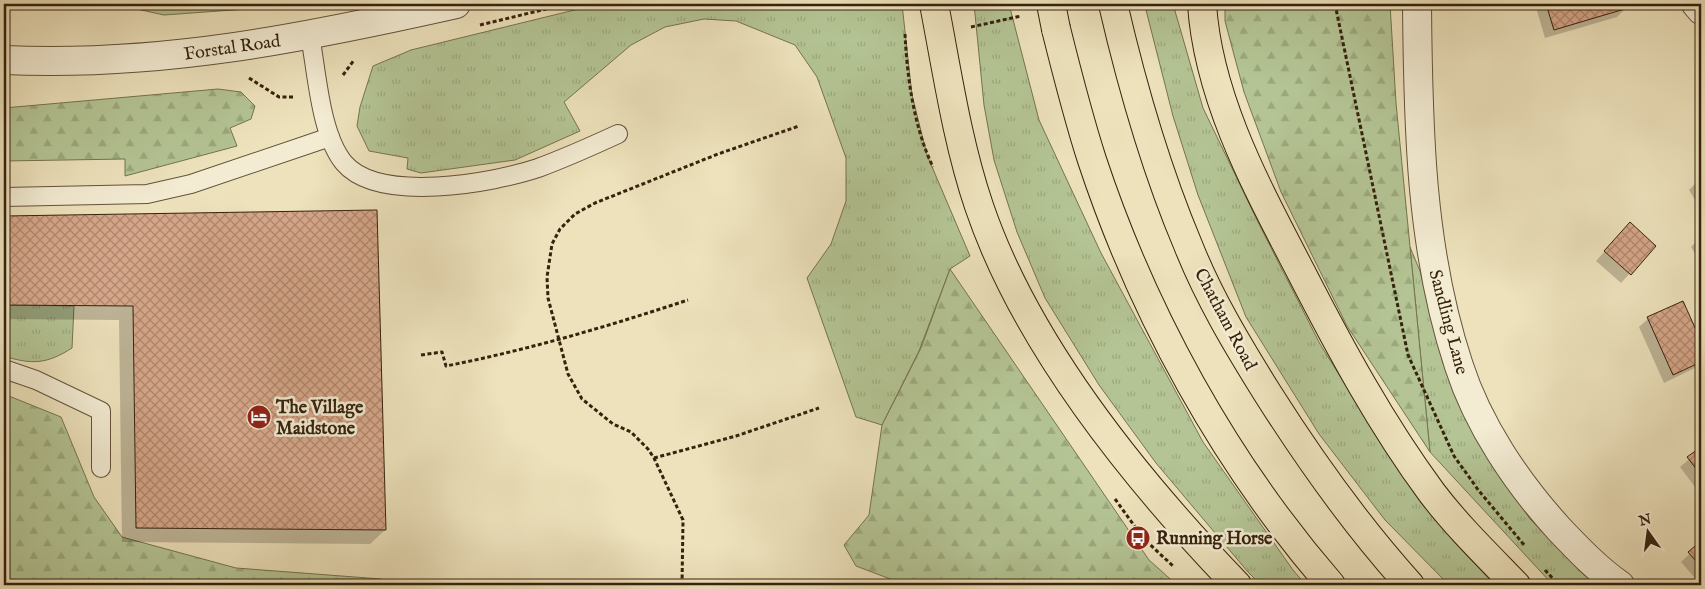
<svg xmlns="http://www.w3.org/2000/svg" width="1705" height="589" font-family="'IM FELL English',serif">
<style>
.grass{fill:url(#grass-tufts);stroke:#757350}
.forest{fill:url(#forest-firs);stroke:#757350}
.shadow{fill:#0003}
.building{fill:url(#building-cross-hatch);stroke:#36220d}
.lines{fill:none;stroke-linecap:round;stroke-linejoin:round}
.service-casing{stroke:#645239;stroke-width:20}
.minor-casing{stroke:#645239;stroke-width:30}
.tertiary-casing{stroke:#645239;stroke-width:30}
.trunk-casing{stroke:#36220d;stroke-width:30}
.path{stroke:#36220d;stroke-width:3;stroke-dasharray:4 2.5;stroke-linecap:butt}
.service{stroke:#f3ecd3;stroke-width:18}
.minor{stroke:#f3ecd3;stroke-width:28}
.tertiary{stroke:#f3ecd3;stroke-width:28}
.trunk{stroke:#ede2bc;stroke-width:28}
.trunk-bridge-casing{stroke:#36220d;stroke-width:30;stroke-linecap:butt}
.trunk-bridge{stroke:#ede2bc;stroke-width:28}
.labels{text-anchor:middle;stroke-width:5;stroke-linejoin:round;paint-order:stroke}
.street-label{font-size:18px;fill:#36220d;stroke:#f3ecd3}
.poi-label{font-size:18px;font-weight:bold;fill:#36220d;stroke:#f3ecd3;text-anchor:start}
</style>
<defs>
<pattern id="grass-tufts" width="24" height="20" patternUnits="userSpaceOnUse" patternTransform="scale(1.25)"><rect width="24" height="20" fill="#b4c494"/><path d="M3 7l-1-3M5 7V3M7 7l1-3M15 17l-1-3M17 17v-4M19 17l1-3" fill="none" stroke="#9ba87e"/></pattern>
<pattern id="forest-firs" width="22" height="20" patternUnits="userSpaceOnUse" patternTransform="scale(1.25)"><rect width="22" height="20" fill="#b4c494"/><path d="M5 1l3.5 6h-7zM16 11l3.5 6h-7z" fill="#9ba87e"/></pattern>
<pattern id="building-cross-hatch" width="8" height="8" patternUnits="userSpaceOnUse" patternTransform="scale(1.25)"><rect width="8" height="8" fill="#d6a689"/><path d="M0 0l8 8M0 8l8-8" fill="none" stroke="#ae876e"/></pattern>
</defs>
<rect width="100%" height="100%" fill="#ede2bc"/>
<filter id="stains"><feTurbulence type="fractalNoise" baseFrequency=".004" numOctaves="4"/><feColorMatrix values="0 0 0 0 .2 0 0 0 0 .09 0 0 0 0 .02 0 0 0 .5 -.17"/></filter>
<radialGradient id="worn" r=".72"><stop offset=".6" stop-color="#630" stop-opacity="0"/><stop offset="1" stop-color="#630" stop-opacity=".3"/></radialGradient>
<g class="grass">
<polygon points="599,4 902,4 912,95 927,155 970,256 950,269 919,351 882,425 856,417 807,278 831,244 846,201 846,158 817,77 795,45 736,21 704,19 665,27 631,45 564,102 580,131 515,160 421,173 407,169 408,158 369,151 357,126 360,107 373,66 411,50"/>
<polygon points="974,4 1009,4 1039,120 1101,253 1203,442 1293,570 1306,585 1261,585 1248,572 1156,463 1099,385 1045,298 1017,232 994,160 984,105"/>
<polygon points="1173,4 1203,108 1258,222 1320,344 1393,461 1460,548 1495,585 1449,585 1385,520 1319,434 1246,317 1198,195 1173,116 1146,10"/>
<polygon points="1410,247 1420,271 1443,363 1488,455 1530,519 1596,585 1553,585 1430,452"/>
<path d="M4 305 74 306 72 348C47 364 32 365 4 356Z"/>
</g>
<g class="forest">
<polygon points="114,4 290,4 275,7 164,15"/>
<polygon points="1225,4 1390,4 1396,103 1430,452 1347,326 1281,192 1244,92 1225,21"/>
<polygon points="218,89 241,92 255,106 251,119 230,128 237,146 125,176 125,159 4,161 4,108"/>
<polygon points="950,269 1149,560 1177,585 906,585 856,566 844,545 869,515 882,425 921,348"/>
<polygon points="4,394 61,417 94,497 122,537 236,568 381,579 397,585 4,585"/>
</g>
<g class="shadow">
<polygon points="1535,4 1625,4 1626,8 1617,17 1545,38"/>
<polygon points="1701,178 1701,210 1689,190"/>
<polygon points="376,211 385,530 370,544 122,542 119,320 4,319 4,217"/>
<polygon points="1621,233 1655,246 1621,283 1596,261"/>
<polygon points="1700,238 1701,238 1701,264 1691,247"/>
<polygon points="1683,303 1701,344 1701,365 1664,383 1639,327 1648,319"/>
<polygon points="1701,449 1701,495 1680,467"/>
<polygon points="1701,543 1701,585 1681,562"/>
</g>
<g class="building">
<polygon points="1546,4 1626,4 1628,8 1554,30"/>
<polygon points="377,210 386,530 136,528 133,306 4,305 4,216"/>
<polygon points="1630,222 1656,246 1631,275 1604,251"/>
<polygon points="1683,301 1701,341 1701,362 1673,375 1647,317"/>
<polygon points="1701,447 1701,475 1687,457"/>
<polygon points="1701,541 1701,567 1688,552"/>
</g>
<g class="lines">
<defs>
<g id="service">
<path d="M310 36C317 72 320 134 344 163 379 204 493 183 538 168 565 158 592 146 618 134"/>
<polyline points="4,197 147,194 191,184 330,137"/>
<polyline points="4,369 36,380 101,411 101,468"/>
</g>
<polyline id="minor" points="1696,4 1701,10"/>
<g id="tertiary">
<path d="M1417 4C1418 125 1420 249 1459 366 1478 425 1517 483 1559 529 1578 549 1597 569 1620 585"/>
<path d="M4 60C161 67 304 38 456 4"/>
</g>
<g id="trunk">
<path d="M934 4C947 71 957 141 979 206 1026 345 1137 481 1237 585"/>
<path d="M1113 4C1132 86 1155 167 1188 245 1209 298 1238 346 1268 394 1311 462 1356 525 1410 585"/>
<path d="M1202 4C1208 99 1258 189 1301 272 1340 348 1381 424 1432 493 1457 526 1487 555 1516 585"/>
<path d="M1056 29C1067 73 1078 117 1092 160 1143 314 1225 463 1331 585"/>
</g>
</defs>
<use href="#service" class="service-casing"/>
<use href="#minor" class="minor-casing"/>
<use href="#tertiary" class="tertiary-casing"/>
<use href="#trunk" class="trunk-casing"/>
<g class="path">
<polyline points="1335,4 1408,355 1454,456 1479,491 1525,546"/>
<polyline points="480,25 567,4"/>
<polyline points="971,27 1021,16"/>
<path d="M905 34C907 77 914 128 933 167"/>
<polyline points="343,75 354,60"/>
<polyline points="249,78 279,97 294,97"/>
<path d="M421 355 442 352 446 366C528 350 609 326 688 300"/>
<polyline points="654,458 736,436 819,408"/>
<polyline points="1115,499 1144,539 1173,566"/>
<polyline points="1545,570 1559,585"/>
<polyline points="682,585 683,520 654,458 648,449 631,432 613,424 582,399 568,374 548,298 547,277 552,244 560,229 575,214 595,203 718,154 799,126"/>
</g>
<use href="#service" class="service"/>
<use href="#minor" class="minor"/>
<use href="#tertiary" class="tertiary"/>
<use href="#trunk" class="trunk"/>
<defs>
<polyline id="trunk-bridge" points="1051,4 1056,29"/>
</defs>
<use href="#trunk-bridge" class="trunk-bridge-casing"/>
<use href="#trunk-bridge" class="trunk-bridge"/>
</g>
<defs>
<symbol id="hotel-disc" viewBox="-11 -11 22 22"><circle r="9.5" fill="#8f2418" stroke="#f3ecd3"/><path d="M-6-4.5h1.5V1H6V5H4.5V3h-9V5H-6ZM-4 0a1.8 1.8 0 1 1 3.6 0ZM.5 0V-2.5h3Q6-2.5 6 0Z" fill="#fff"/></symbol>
<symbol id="bus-disc" viewBox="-11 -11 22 22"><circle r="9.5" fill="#8f2418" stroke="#f3ecd3"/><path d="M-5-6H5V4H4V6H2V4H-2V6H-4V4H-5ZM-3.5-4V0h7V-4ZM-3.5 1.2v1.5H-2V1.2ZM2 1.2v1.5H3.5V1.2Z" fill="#fff"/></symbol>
</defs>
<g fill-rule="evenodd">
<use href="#hotel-disc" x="245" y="403" width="28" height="28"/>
<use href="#bus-disc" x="1124" y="524" width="28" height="28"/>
</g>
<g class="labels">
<g class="street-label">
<text transform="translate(232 47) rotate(-8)" y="6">Forstal Road</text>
<text transform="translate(1226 319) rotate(62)" y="6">Chatham Road</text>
<text transform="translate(1449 322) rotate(75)" y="6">Sandling Lane</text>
</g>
<g class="poi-label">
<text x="276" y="413">The Village<tspan x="276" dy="21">Maidstone</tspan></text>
<text x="1156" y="544">Running Horse</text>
</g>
</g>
<rect width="1705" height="589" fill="none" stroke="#ede2bc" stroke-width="20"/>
<rect x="5" y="5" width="1695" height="579" fill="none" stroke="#36220d" stroke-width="2.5"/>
<rect x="10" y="10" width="1685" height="569" fill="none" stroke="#36220d"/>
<g transform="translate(1648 532) rotate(346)" stroke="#f3ecd3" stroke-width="4" paint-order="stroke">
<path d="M0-4L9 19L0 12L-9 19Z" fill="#36220d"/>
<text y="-8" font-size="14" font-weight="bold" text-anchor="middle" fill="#36220d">N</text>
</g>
<rect width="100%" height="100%" filter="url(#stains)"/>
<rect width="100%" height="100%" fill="url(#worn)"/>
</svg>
